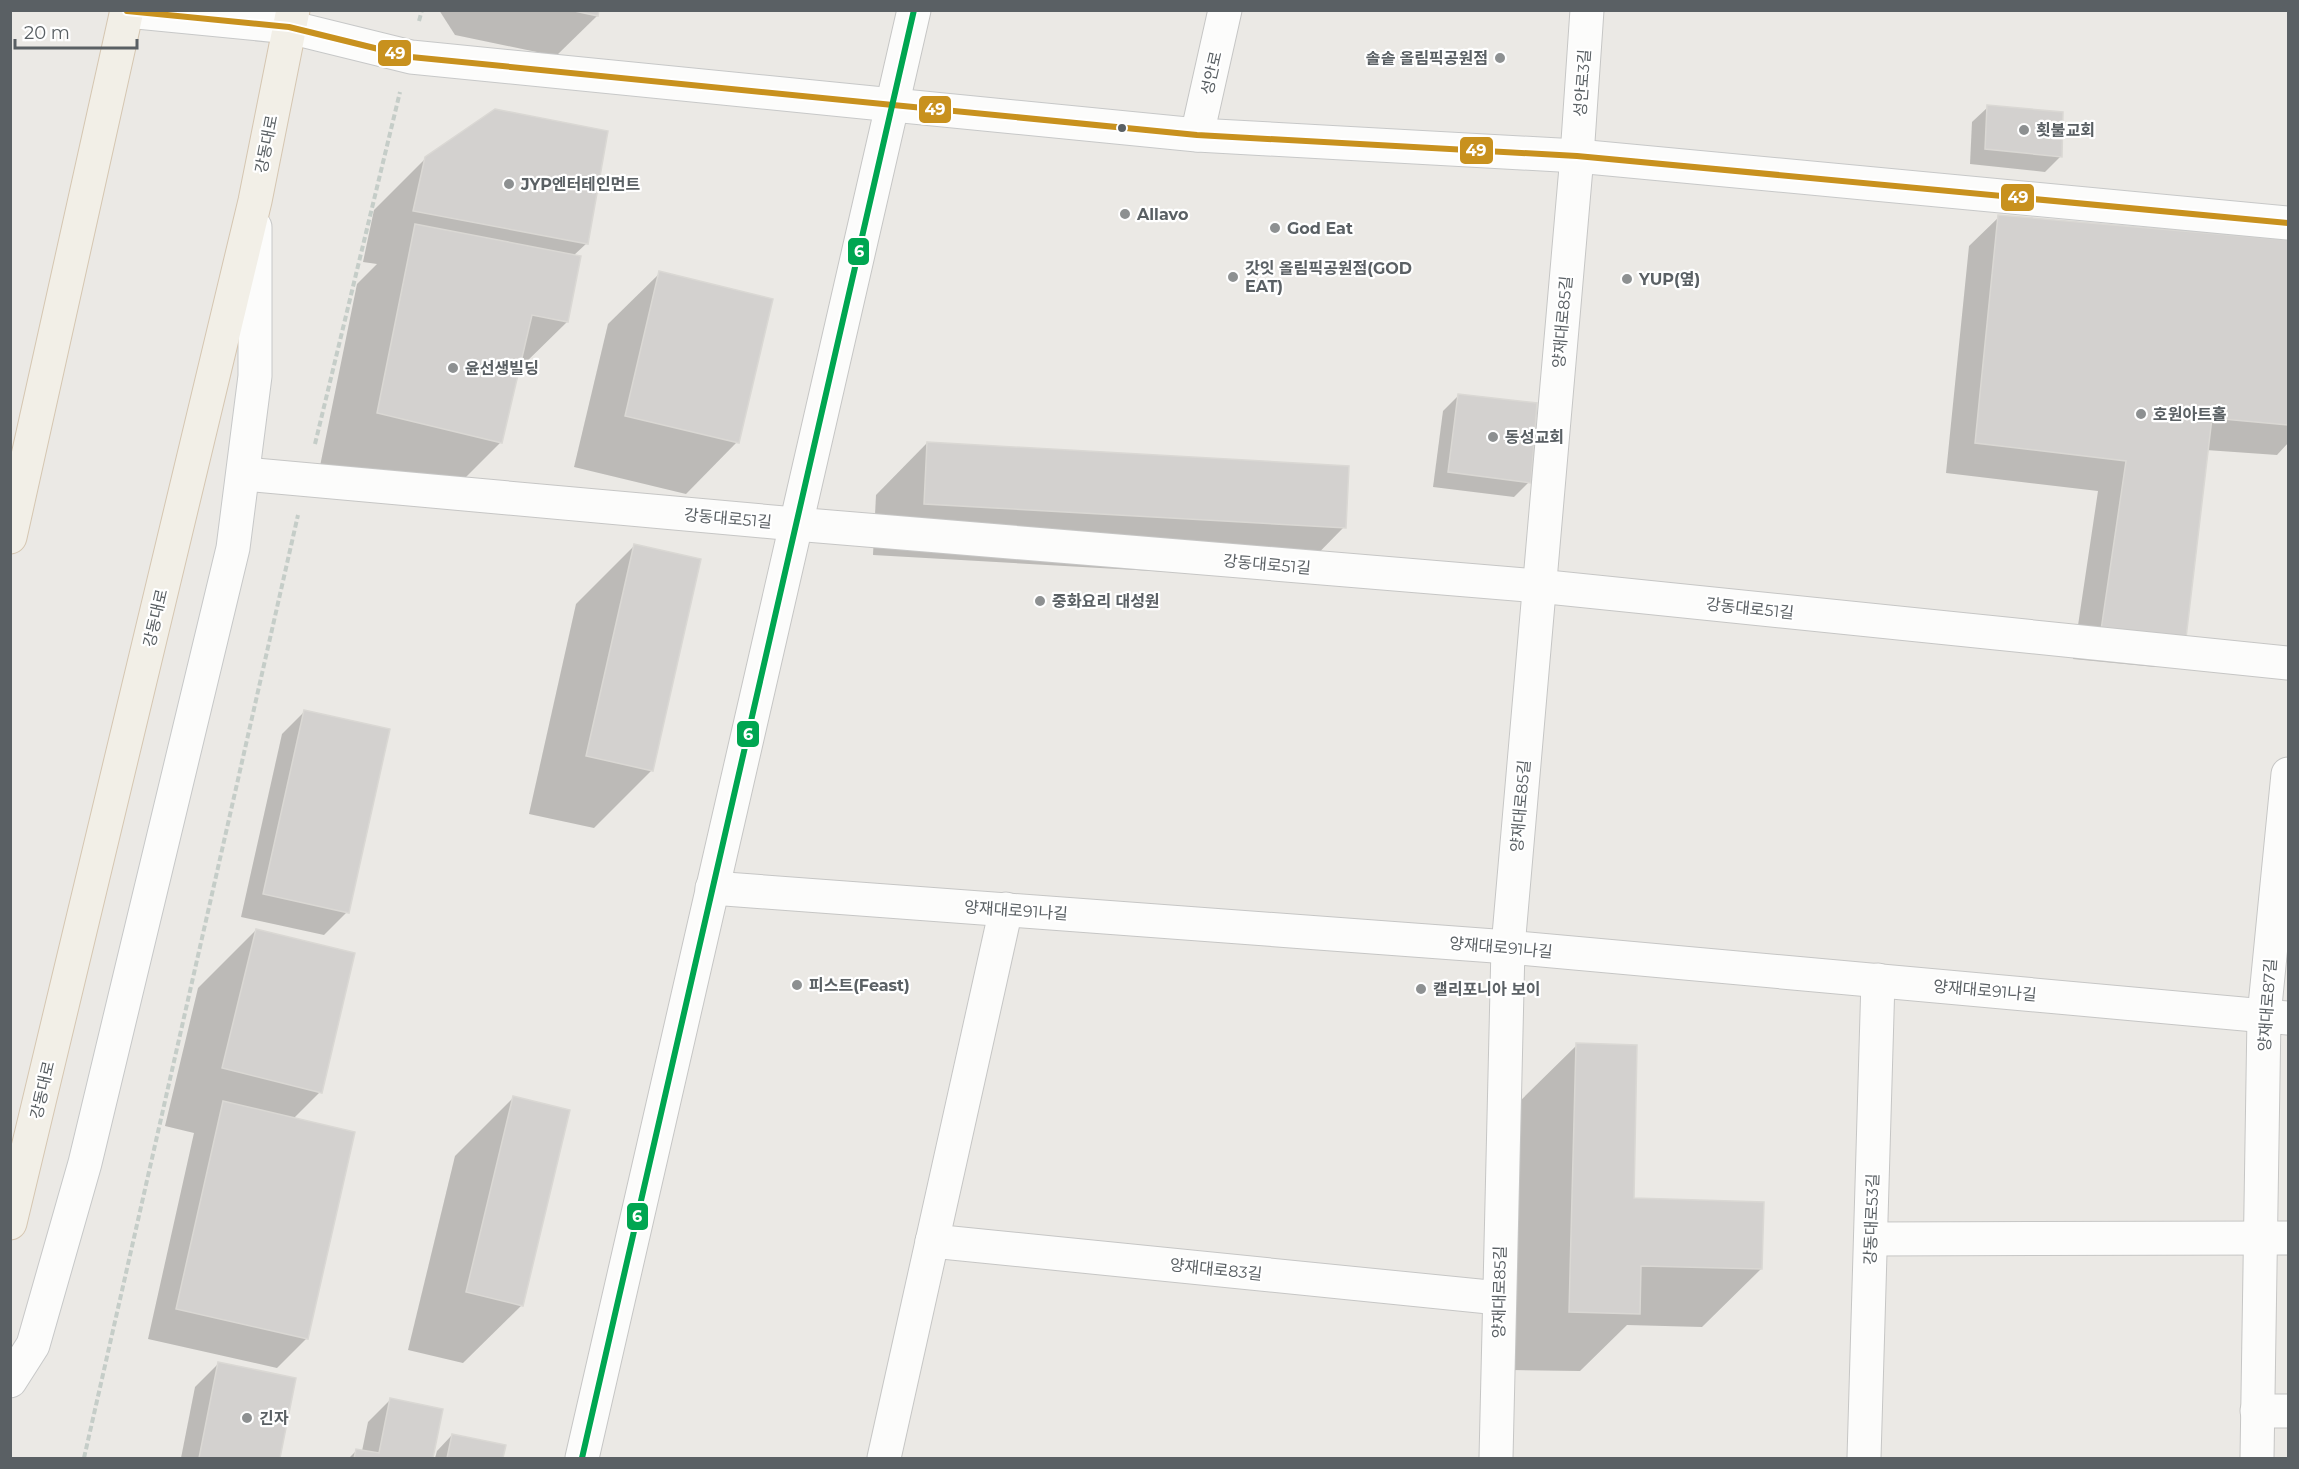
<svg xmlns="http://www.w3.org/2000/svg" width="2299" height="1469" font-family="Montserrat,'Noto Sans KR',sans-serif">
	<rect width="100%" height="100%" fill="#ebe9e5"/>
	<g fill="#0003">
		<polygon points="439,10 598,10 597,16 556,56 455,35"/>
		<polygon points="1988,107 2060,157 2045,172 1970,164 1972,122"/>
		<polygon points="426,158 587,243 573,256 567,322 517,371 501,442 443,500 319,471 357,284 377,264 363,262 374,210"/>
		<polygon points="1999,217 2288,242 2288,443 2277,455 2206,450 2185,637 2155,667 2073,659 2098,491 1946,473 1969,246"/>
		<polygon points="660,273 737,442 686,494 574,467 608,324"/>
		<polygon points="1458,396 1529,482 1514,497 1433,487 1443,411"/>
		<polygon points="927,443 1344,527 1293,579 873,555 876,495"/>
		<polygon points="634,546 652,770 594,828 529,814 576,604"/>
		<polygon points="305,711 347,912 324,935 241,917 282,734"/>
		<polygon points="256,930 320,1092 293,1119 307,1338 277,1368 148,1339 194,1133 165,1126 198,988"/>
		<polygon points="1577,1045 1632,1200 1761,1269 1702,1327 1627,1325 1580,1371 1512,1370 1518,1103"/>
		<polygon points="514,1097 522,1305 463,1363 408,1350 455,1156"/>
		<polygon points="218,1364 294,1379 279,1458 181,1458 195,1387"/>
		<polygon points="391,1399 441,1410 431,1458 349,1458 357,1450 362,1451 368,1422"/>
		<polygon points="452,1435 504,1446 502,1458 435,1458 437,1451"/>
	</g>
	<g fill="#d3d1cf" stroke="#dad8d4" stroke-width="1.5">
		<polygon points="570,10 599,10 598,16"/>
		<polygon points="1987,105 2063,112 2062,157 1985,149"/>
		<polygon points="495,109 608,131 588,244 413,211 425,157"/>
		<polygon points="1998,215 2288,240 2288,425 2212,418 2186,638 2101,630 2126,461 1975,443"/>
		<polygon points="415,224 581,256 568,322 532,315 502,443 377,413"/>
		<polygon points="659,271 773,299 739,443 625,416"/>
		<polygon points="1458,394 1537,403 1531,483 1448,472"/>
		<polygon points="927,442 1349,466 1346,528 924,504"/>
		<polygon points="634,544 701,559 653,771 586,756"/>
		<polygon points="304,710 390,729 349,913 263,894"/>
		<polygon points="256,929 355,953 322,1093 222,1068"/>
		<polygon points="1576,1043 1637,1045 1634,1198 1764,1202 1762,1269 1641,1266 1640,1314 1569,1312"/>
		<polygon points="513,1096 570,1110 523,1306 466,1292"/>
		<polygon points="223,1101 355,1132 308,1339 176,1309"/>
		<polygon points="218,1362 296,1378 280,1458 199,1458"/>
		<polygon points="390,1398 443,1409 433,1458 354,1458 356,1449 379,1453"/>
		<polygon points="452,1434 506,1445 503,1458 447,1458"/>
	</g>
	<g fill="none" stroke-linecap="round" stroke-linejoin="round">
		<defs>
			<g id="street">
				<polyline points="1197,135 1225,10"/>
				<polyline points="244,474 795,524 1538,586 2288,663"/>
				<polyline points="712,888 1508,947 2288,1018"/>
				<polyline points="1871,1239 2288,1238"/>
				<polyline points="932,1241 1499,1298"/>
				<polyline points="2257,1411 2288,1411"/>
				<polyline points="582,1458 914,10"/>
				<polyline points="884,1458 1006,909"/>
				<polyline points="1496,1458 1508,947 1577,156 1587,10"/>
				<polyline points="1864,1458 1878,980"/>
				<polyline points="2257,1458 2264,1016 2288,774"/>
			</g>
			<g id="secondary">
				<polyline points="127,11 289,27 411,57 893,105 1197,135 1577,156 2288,223"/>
				<polyline points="10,1381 33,1345 85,1163 233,548 255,376 255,227"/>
			</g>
			<g id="primary">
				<polyline points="10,537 127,10"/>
				<polyline points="10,1223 255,201 293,10"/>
			</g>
		</defs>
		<use href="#street" stroke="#c6c6c5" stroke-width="35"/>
		<use href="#secondary" stroke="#c7c8c8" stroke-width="35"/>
		<use href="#primary" stroke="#d5c6b1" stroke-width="35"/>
		<g stroke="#c5cdc8" stroke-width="4" stroke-dasharray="6 3" stroke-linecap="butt">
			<polyline points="419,21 422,10"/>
			<polyline points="315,444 400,92"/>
			<polyline points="84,1458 298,515"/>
		</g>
		<use href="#street" stroke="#fcfcfb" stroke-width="33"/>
		<use href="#secondary" stroke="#fcfcfb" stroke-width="33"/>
		<use href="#primary" stroke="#f2efe7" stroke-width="33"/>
		<defs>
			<polyline id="bus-1" points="127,11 289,27 411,57 893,105 1197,135 1577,156 2288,223"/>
			<polyline id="bus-2" points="582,1458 914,10"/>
		</defs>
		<use href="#bus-1" stroke="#fff" stroke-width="10"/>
		<use href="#bus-2" stroke="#fff" stroke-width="10"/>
		<use href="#bus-1" stroke="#c8911e" stroke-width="6"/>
		<use href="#bus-2" stroke="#00a651" stroke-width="6"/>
	</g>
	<g fill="#8d9091" stroke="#fff" stroke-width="2">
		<circle cx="1500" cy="58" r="6"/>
		<circle cx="2024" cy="130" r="6"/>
		<circle cx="509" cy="184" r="6"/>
		<circle cx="1125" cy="214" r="6"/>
		<circle cx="1275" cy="228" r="6"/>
		<circle cx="1233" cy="277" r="6"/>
		<circle cx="1627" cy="279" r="6"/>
		<circle cx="453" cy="368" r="6"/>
		<circle cx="2141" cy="414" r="6"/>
		<circle cx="1493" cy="437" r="6"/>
		<circle cx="1040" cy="601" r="6"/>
		<circle cx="797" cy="985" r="6"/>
		<circle cx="1421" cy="989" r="6"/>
		<circle cx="247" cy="1418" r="6"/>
	</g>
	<circle fill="#5a6064" stroke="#fff" stroke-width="2" cx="1122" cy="128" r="5"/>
	<g text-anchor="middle" stroke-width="4.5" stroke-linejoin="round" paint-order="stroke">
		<g font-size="16" font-weight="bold" fill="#5a6064" stroke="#fff" text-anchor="start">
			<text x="1488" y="64" text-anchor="end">솔솥 올림픽공원점</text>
			<text x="2036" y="136">횟불교회</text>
			<text x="521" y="190">JYP엔터테인먼트</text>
			<text x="1137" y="220">Allavo</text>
			<text x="1287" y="234">God Eat</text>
			<text x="1245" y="274">갓잇 올림픽공원점(GOD<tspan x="1245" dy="18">EAT)</tspan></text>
			<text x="1639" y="285">YUP(옆)</text>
			<text x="465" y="374">윤선생빌딩</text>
			<text x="2153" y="420">호원아트홀</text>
			<text x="1505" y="443">동성교회</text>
			<text x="1052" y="607">중화요리 대성원</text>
			<text x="809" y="991">피스트(Feast)</text>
			<text x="1433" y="995">캘리포니아 보이</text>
			<text x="259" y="1424">긴자</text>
		</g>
		<g font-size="16" fill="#5a6064" stroke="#fff">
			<text transform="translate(1211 73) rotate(-77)" y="6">성안로</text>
			<text transform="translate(1582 83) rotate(-86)" y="6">성안로3길</text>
			<text transform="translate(266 144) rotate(-79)" y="6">강동대로</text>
			<text transform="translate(1562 322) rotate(-85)" y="6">양재대로85길</text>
			<text transform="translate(728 518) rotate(5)" y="6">강동대로51길</text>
			<text transform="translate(1267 564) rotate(5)" y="6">강동대로51길</text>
			<text transform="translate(1750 608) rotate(6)" y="6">강동대로51길</text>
			<text transform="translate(155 618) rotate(-77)" y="6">강동대로</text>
			<text transform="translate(1520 806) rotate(-85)" y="6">양재대로85길</text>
			<text transform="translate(1016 910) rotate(4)" y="6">양재대로91나길</text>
			<text transform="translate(1501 947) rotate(5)" y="6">양재대로91나길</text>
			<text transform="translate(1985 990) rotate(5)" y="6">양재대로91나길</text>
			<text transform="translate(2267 1005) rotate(-86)" y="6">양재대로87길</text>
			<text transform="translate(42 1090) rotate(-77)" y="6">강동대로</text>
			<text transform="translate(1871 1219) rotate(-88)" y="6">강동대로53길</text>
			<text transform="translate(1216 1269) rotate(6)" y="6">양재대로83길</text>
			<text transform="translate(1499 1292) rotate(-89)" y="6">양재대로85길</text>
		</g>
	</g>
	<g stroke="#fff" stroke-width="2">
		<rect x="377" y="39" width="35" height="28" rx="6" fill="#c8911e"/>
		<rect x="918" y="95" width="34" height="29" rx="6" fill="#c8911e"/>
		<rect x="1459" y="136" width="35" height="29" rx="6" fill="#c8911e"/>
		<rect x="2000" y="183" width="35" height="29" rx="6" fill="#c8911e"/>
		<rect x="847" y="237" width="23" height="29" rx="6" fill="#00a651"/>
		<rect x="736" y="720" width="24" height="28" rx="6" fill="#00a651"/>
		<rect x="626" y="1202" width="23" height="29" rx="6" fill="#00a651"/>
	</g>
	<g font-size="16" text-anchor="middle" font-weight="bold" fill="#fff">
		<text x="395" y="59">49</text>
		<text x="935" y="115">49</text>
		<text x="1476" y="156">49</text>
		<text x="2018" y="203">49</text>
		<text x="859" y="257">6</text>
		<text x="748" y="740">6</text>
		<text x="637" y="1222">6</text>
	</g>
	<rect width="2299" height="1469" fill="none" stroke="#5a6064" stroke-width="24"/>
	<path d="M15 39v9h122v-9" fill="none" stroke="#5a6064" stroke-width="3"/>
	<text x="24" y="39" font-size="18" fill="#5a6064" stroke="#ffffff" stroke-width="4.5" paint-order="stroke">20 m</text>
</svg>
